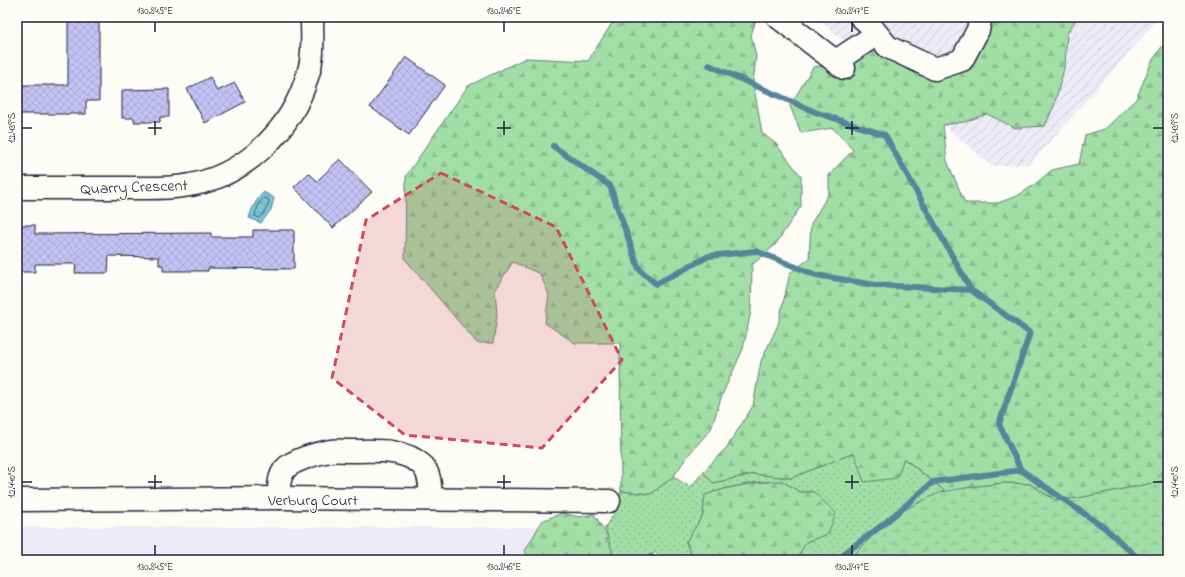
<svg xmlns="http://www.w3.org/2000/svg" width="1185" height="577" font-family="'Indie Flower',sans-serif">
	<defs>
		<pattern id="industrial-furrows" width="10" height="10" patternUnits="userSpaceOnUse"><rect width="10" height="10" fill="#ecebf6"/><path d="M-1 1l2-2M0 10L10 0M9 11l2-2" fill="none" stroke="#cac9d4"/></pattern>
		<pattern id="grass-dots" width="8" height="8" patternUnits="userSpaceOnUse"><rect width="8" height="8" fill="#a1dfa7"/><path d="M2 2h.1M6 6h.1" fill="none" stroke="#8abf91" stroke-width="1.8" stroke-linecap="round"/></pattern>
		<pattern id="forest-firs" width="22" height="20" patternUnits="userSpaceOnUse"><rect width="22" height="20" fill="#a1dfa7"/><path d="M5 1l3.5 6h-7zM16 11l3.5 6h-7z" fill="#8abf91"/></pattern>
		<pattern id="wetland-marsh" width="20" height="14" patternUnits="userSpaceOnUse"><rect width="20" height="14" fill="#a1dfa7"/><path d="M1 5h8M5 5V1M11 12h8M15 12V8" fill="none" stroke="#8abf91"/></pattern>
		<pattern id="water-waves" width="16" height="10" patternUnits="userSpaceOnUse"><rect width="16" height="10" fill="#79c6d7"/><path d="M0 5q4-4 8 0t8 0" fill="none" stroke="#68aab9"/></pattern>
		<pattern id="building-cross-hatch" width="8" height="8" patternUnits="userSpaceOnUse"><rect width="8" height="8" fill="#c4c2f4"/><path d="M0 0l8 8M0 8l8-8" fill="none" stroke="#a8a6d2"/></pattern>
	</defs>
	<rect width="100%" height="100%" fill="#fdfcf7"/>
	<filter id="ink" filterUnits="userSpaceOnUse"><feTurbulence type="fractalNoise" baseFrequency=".025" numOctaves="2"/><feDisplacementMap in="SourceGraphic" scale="8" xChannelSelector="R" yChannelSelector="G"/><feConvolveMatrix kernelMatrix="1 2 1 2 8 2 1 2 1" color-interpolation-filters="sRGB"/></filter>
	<g filter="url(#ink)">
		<polygon fill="#ecebf6" points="17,527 605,527 620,545 620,560 17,560"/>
		<polygon fill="url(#industrial-furrows)" points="816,17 1160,17 1030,164 992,166"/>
		<polygon fill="url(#grass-dots)" stroke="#628071" points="854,453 903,458 946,492 908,508 885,523 849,560 796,560 806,542 828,534 814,492 800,492 782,481 758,482 727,488 705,495 703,515 686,542 693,560 663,560 656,552 645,560 636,560 634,558 614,558 605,527 616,511 621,491 651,494 673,477 691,487 703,472 713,483 753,474 791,478"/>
		<g fill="url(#forest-firs)" stroke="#628071">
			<polygon points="616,17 757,17 751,35 756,57 753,82 762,133 776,144 801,176 801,206 775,245 752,265 751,311 743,349 722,395 711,429 689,454 673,477 651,494 621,491 620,343 575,343 545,323 549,295 540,274 513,262 495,289 497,315 493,343 477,343 405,259 406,176 468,86 526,58 588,61"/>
			<polygon points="983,17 1078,17 1067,33 1065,65 1054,106 1045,126 1015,128 987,114 964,122 943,125 947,161 965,203 998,203 1017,196 1034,185 1052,170 1079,164 1085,135 1105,129 1136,99 1152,61 1168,38 1168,480 1079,498 1055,500 1030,484 1004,483 978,486 946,492 904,458 897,478 864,482 854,453 791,478 753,474 713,483 703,472 727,447 753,406 761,361 778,325 790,273 809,259 811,224 829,193 829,175 853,150 833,128 801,133 790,106 813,67 855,62 863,57 873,44 935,69 962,60"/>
			<path d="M782,481L800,492H814L836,513L828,534L806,542L796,560H693L686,542L703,515L705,495C731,486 755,482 782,481Z"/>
			<polygon points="562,513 579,517 594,514 608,537 606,541 610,544 614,558 634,558 636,560 530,560 525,551 542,521"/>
		</g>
		<polygon fill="url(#wetland-marsh)" stroke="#628071" points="1168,480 1168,560 849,560 885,523 908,508 941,492 978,486 1004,483 1030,484 1055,500 1079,498"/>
		<path fill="url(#water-waves)" stroke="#568499" d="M264,192L274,198L271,210L261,223L249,218C252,207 256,200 264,192Z"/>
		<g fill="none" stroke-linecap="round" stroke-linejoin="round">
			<path stroke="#456479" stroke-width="1" d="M264,198L269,200C268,207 265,214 259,218L255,216V214L260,202Z"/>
			<g stroke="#568499" stroke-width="6">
				<polyline points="709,65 815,112 885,135 971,290 1030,333 999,424 1021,470"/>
				<polyline points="553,146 610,186 639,269 656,284 709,256 756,251 816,275 875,285 971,290"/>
				<polyline points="651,557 654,560"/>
				<polyline points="840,560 845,553 885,523 933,482 1021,470 1105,528 1140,560"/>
			</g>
		</g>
		<g fill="url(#building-cross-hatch)" stroke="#22223b">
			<polygon points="68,17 99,17 99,101 86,101 86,114 17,114 17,85 68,85"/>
			<polygon points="406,57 445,85 409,135 370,107"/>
			<polygon points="210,77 217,91 235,83 245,102 205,123 187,89"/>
			<polygon points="169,89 169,117 160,117 160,122 134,122 134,118 122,118 122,90"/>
			<polygon points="340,159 372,192 333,228 294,187 309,173 317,181"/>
			<polygon points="17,225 35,225 35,234 211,233 211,237 253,237 253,230 294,230 294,269 208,268 208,271 163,271 163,265 159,265 159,257 109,256 108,273 75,273 76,264 35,264 35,272 17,272"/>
		</g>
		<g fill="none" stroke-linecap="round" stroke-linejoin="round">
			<defs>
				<g id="minor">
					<polyline points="778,17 844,68"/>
					<polyline points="861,17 868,23 888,47 935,69 962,60 978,30 981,17"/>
					<polyline points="836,61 877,34"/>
					<path d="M17,188C53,188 90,188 126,188C145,188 165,189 184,186C243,178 292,131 308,74C314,56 312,36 312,17"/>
					<path d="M279,498C279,488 278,478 285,469C293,460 318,453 330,451C336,450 344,451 351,451C374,451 403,448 422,465C431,474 430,488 431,499"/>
					<polyline points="17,500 279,498 609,501"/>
				</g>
			</defs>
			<use href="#minor" stroke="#22223b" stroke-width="25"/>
			<use href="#minor" stroke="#fdfcf7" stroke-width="22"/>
		</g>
	</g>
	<path fill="#d1495b" fill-opacity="0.2" stroke="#d1495b" stroke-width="3" stroke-dasharray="8 5" stroke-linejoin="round" d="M441,173L556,227L622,360L542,448L405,435L332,378L366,220Z"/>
	<path fill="none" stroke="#22223b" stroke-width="1.5" d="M155,22V32M504,22V32M852,22V32M155,121V135M504,121V135M852,121V135M22,128H32M148,128H162M497,128H511M845,128H859M1153,128H1163M155,475V489M504,475V489M852,475V489M22,482H32M148,482H162M497,482H511M845,482H859M1153,482H1163M155,545V555M504,545V555M852,545V555"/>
	<g text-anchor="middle" stroke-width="3" stroke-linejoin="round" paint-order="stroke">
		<g font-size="16" fill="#22223b" stroke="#fdfcf7">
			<text transform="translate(134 186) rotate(-2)" y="6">Quarry Crescent</text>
			<text x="313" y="505">Verburg Court</text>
		</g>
	</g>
	<rect width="1185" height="577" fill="none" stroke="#fdfcf7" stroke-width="44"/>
	<rect x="22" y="22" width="1141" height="533" fill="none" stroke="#22223b" stroke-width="1.5"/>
	<g font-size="10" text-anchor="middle" fill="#22223b">
		<text x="155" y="14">130.845°E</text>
		<text x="504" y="14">130.846°E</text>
		<text x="852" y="14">130.847°E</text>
		<text transform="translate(11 128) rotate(-90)" y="4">12.439°S</text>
		<text transform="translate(1174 128) rotate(-90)" y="4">12.439°S</text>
		<text transform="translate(11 482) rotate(-90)" y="4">12.440°S</text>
		<text transform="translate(1174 482) rotate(-90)" y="4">12.440°S</text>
		<text x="155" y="570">130.845°E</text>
		<text x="504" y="570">130.846°E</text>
		<text x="852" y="570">130.847°E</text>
	</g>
</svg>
